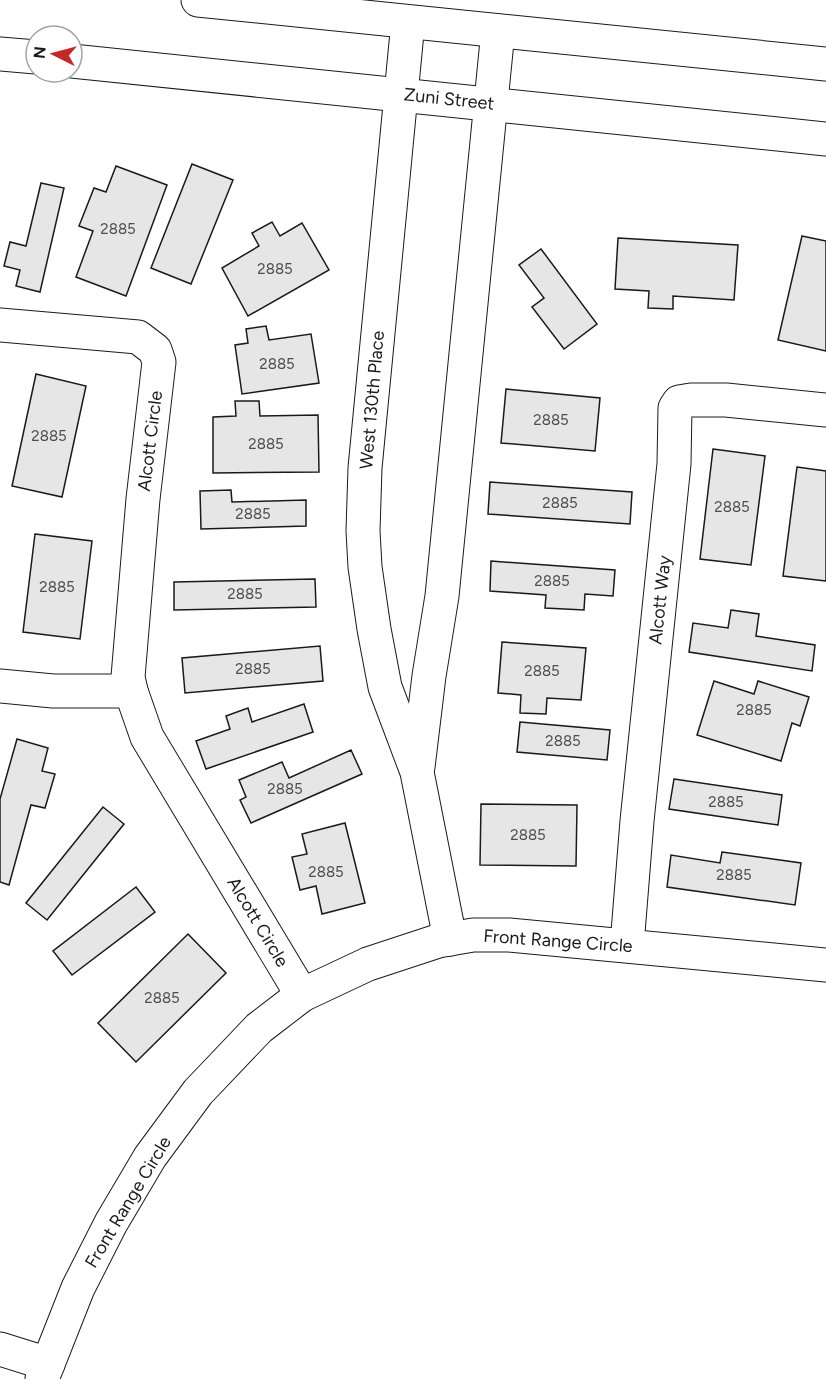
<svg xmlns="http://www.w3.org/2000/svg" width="826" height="1379" font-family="Figtree,sans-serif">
	<rect width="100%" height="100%" fill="#fff"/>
	<g fill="#e6e6e6" stroke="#1a1a1a" stroke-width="1.5">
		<polygon points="192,164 233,180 191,284 151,268"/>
		<polygon points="116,166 167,185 126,296 76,277 93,231 79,226 94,188 106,192"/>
		<polygon points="41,183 64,188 40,292 16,286 20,270 4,266 10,242 26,246"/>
		<polygon points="272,222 280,236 302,223 329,270 248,316 222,268 259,246 252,233"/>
		<polygon points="802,236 826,241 826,351 778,340"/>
		<polygon points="618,238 738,245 734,300 673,296 673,309 648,308 649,291 615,289"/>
		<polygon points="541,249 597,324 564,349 532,307 544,298 519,265"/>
		<polygon points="266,326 269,340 311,334 319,383 242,394 235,345 248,343 246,329"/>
		<polygon points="36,374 86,386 62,497 12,486"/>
		<polygon points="506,389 600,398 595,451 501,443"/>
		<polygon points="235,401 259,401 260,416 318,415 319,472 213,473 213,417 236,416"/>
		<polygon points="713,449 765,456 751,565 700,559"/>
		<polygon points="797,467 826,471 826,581 783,576"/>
		<polygon points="490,482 632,492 630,524 488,514"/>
		<polygon points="231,490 232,502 306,500 306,526 201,529 200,491"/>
		<polygon points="35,534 92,541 80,639 23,632"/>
		<polygon points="491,561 615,570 613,596 585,594 584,610 545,608 546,595 490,591"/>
		<polygon points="315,579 316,607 174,610 174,582"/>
		<polygon points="731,610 759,614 756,636 815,645 812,671 689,652 693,623 728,628"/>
		<polygon points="502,642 586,648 581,700 547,698 546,714 520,713 521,695 498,693"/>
		<polygon points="320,646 323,681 185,693 182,658"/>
		<polygon points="714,681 754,694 758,681 809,697 800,726 792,723 781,761 697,735"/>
		<polygon points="304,704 313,732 206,769 196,741 230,729 226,716 248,708 252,722"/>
		<polygon points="520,722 610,730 607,760 517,752"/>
		<polygon points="17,739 48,748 42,771 55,774 45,808 31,805 9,885 0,882 0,799"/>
		<polygon points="351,750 362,774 251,823 240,800 246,797 239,780 282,762 289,778"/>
		<polygon points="674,779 782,795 778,825 669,809"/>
		<polygon points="481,804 577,805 576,866 480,865"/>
		<polygon points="103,807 124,824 47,920 26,903"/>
		<polygon points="345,823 365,903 322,914 316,886 300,890 292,857 307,854 302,834"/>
		<polygon points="722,852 801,863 795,905 667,887 671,855 720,863"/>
		<polygon points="136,887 155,912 72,975 53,951"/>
		<polygon points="188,934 226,973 136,1062 98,1023"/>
	</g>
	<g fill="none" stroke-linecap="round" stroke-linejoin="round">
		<defs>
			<g id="minor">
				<polyline points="408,22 365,468 363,531 365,567 374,629 385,687 417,772 450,939"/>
				<polyline points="0,325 138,337 155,350 159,362 143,499 128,677 131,691 147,737 302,995"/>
				<polyline points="0,686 53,691 131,691"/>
				<polyline points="418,767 429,676 442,596 498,31"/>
				<polyline points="627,945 637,821 674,464 675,408 679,402 691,400 726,400 826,410"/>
				<polyline points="0,1349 48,1364"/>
				<polyline points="42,1379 78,1288 111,1223 150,1157 198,1092 259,1028 302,995 368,964 438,941 473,935 509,935 826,965"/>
			</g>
			<g id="major">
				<polyline points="198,0 826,64"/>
				<polyline points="0,54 36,57"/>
				<polyline points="72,61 826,139"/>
			</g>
		</defs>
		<use href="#minor" stroke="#1a1a1a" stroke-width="35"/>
		<use href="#major" stroke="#1a1a1a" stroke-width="35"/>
		<use href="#minor" stroke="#fff" stroke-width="33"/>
		<use href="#major" stroke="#fff" stroke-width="33"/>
	</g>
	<g text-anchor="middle" stroke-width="4.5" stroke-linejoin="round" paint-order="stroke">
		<g font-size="15" fill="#4d4d4d">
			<text x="118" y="234">2885</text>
			<text x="275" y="274">2885</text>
			<text x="277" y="369">2885</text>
			<text x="551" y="425">2885</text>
			<text x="49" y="441">2885</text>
			<text x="266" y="449">2885</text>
			<text x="560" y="508">2885</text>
			<text x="732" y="512">2885</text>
			<text x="253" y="519">2885</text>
			<text x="552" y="586">2885</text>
			<text x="57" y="592">2885</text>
			<text x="245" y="599">2885</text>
			<text x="253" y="674">2885</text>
			<text x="542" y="676">2885</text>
			<text x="754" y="715">2885</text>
			<text x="563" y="746">2885</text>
			<text x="285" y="794">2885</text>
			<text x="726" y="807">2885</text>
			<text x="528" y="840">2885</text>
			<text x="326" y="877">2885</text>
			<text x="734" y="880">2885</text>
			<text x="162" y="1003">2885</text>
		</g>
		<g font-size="18" fill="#1a1a1a" stroke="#fff">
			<text transform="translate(449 99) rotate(6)" y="6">Zuni Street</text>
			<text transform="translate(372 400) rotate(-85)" y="6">West 130th Place</text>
			<text transform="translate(150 441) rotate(-83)" y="6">Alcott Circle</text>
			<text transform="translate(660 600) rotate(-84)" y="6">Alcott Way</text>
			<text transform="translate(258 922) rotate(59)" y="6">Alcott Circle</text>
			<text transform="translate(558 941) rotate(4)" y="6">Front Range Circle</text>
			<text transform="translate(128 1202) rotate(-59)" y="6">Front Range Circle</text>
		</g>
	</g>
	<g transform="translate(54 54) rotate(276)"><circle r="28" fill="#ffffff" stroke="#a3a3a3" stroke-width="1.5"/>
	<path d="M0-4.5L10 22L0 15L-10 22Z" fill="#c62828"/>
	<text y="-9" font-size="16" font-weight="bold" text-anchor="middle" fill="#1a1a1a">N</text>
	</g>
</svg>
